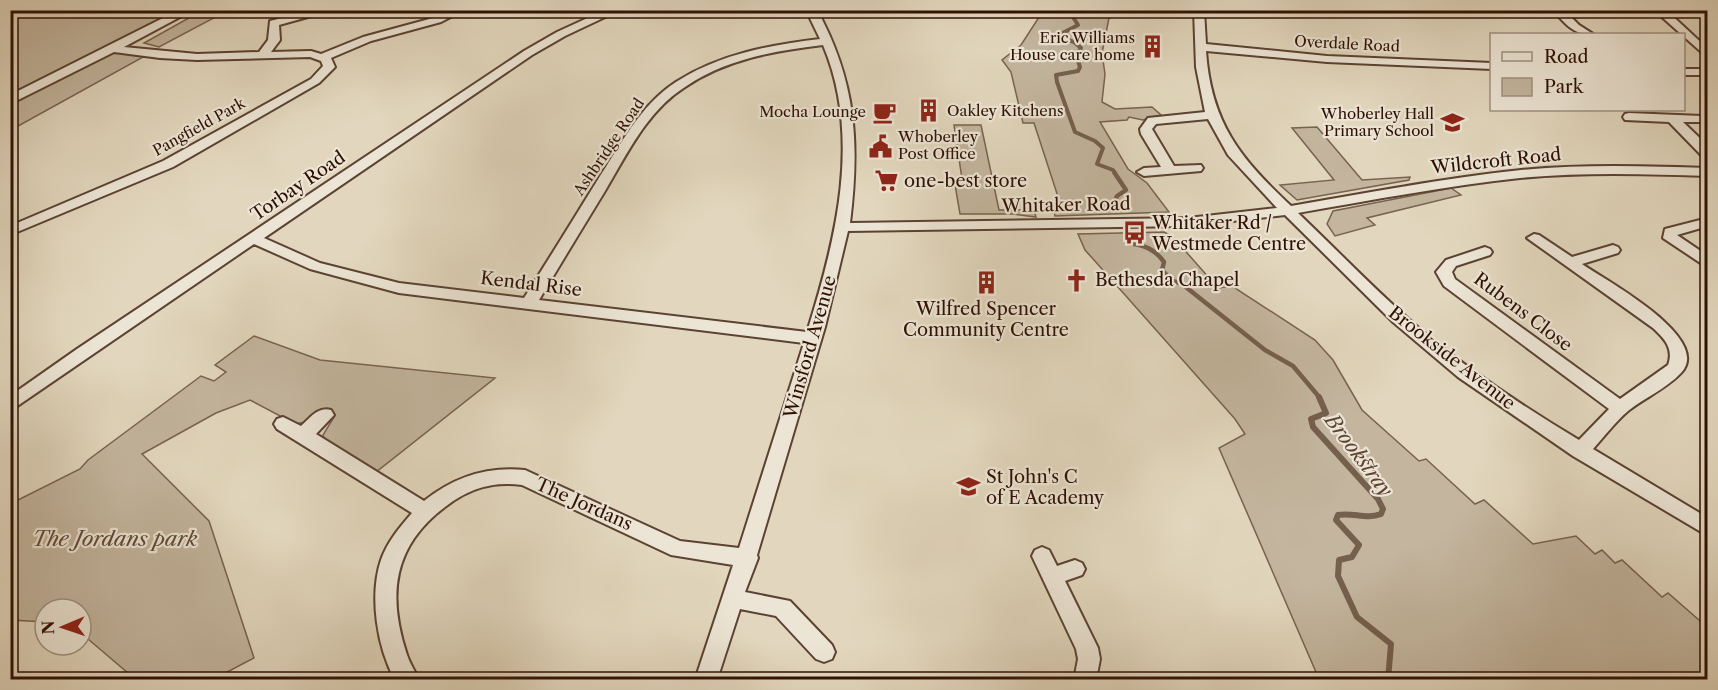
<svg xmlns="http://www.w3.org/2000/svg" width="1718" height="690" font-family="'Libre Caslon Text',serif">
	<rect width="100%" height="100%" fill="#e2d7be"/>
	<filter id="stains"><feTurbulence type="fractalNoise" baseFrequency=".00333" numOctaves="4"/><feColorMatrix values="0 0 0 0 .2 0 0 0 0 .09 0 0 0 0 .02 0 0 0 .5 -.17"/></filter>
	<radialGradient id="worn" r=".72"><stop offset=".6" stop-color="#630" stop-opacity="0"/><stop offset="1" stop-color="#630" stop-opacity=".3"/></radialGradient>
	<g fill="#c3b59e" stroke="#786250" stroke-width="1.5">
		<polygon points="40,10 177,11 11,96 11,18"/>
		<polygon points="203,10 227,11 159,47 144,43"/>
		<polygon points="1043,11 1122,11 1124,15 1109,18 1102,53 1105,74 1102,102 1115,109 1152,107 1161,115 1143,120 1129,117 1127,120 1100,122 1128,169 1147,183 1169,212 1055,216 1054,211 1062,209 1034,123 1023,123 1011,72 1002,60 1021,45"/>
		<polygon points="113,51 145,56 11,130 11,104"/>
		<polygon points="954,125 981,125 999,210 1034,210 1036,217 1013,214 960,214 954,179 962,179"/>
		<polygon points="1317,127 1362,180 1410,177 1409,180 1297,200 1280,185 1334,180 1292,128"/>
		<polygon points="1451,188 1461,195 1367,218 1375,225 1335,236 1327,224 1333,211"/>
		<polygon points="1164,232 1173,237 1218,288 1232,286 1315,340 1333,360 1362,410 1419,461 1426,459 1475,504 1484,500 1533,544 1576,536 1595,554 1602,550 1615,563 1622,560 1662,597 1668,593 1707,627 1707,679 1319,679 1219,448 1245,434 1235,419 1094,260 1085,250 1078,234"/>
		<polygon points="254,336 320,360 495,378 376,472 326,444 323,435 334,417 322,412 306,422 295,424 250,400 216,413 142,454 209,521 254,658 214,679 135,679 81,633 81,609 45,609 45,622 11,620 10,504 80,469 88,460 201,376 214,381 226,372 215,365"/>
	</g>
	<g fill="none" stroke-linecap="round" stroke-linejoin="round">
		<polyline stroke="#755f4d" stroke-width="4" points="1085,10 1073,17 1078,25 1057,36 1074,42 1081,48 1076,55 1080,67 1078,71 1056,75 1057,82 1075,132 1095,141 1103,148 1097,164 1113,170 1115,173"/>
		<g stroke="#755f4d" stroke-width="4.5">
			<polyline points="1112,210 1117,196 1126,190 1114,172"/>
			<path d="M1128,243C1144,245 1155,249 1164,262L1162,270L1171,280L1182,284L1265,350L1293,366L1320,398"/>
		</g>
		<path stroke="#755f4d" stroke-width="6" d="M1319,397L1326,413L1311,419L1313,427L1378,499L1383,509L1381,514C1366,520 1353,512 1338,515L1336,520L1359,545L1352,557L1339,560L1338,576L1357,617L1391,644L1388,680"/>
		<defs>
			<g id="street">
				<polygon points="179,10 193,10 124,47 197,54 259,52 268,40 270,21 314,10 316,13 315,15 279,25 280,40 271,52 311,51 321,54 363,37 433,18 449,10 464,10 441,22 371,41 331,58 335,67 319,83 173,167 10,235 10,226 163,161 311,79 323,66 321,61 310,57 197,60 160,58 114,52 10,104 10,95"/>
				<path d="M605,10H620L565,36L532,55L264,238L320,263L399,283L524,298C549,259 573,220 597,181C620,146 640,105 676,82C720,54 770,45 820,39L806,10H817C856,81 860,143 850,223L1188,218L1277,208L1228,155L1208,119L1156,124L1152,129L1174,166L1201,165L1203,168L1201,171L1144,176L1137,172L1144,168L1161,167L1141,134L1140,129L1148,118L1205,112L1196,67L1194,10H1204L1206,44L1327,56L1492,63V69L1327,62L1206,51C1211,123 1240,158 1291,206C1367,193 1444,178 1521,170C1583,164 1645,166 1708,168V176C1645,174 1582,172 1520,178C1446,186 1372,200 1298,213C1339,252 1378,293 1421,330C1470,371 1524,407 1579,440L1609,409L1444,286L1436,272L1446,260L1485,247L1490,249L1492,252L1490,255L1456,266L1452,272L1455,279L1620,399L1668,365C1674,349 1665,339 1653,328L1527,238L1534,234L1539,235L1572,257L1613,245L1618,247L1620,250L1618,253L1582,264C1605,280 1714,338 1681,373C1666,389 1644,398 1628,411C1615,422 1604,437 1593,449L1708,518V536L1573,456L1458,377L1393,322L1285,215L1188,226L848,231L825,327L757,555L758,558L745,592L790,601L832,645L835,652L832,659L824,662L816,659L776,616L740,609L717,680H695L733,565L671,555L522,485C493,481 469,488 445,507C393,546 387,595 407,655C410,664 415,671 419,680H395C377,647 369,596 381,560C387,542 400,527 412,513L277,429L274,424L277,419L283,417L301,426C310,418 318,406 331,410L334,415L316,434L424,501C454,477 487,466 525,470L680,541L739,548L804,343L399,293L310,269L254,244L10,411V396L77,349L524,51L557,32ZM823,45C862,137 836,240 807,332L539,300C561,263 583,227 605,191C627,154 647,111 685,87C726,59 774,51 823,45Z"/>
				<path d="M1553,10H1564L1579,25L1593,34C1575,36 1565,24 1553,10Z"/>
				<polygon points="1654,10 1666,10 1708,49 1708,58"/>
				<rect x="1684" y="69" width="24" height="6"/>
				<polygon points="1629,113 1702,116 1704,119 1702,122 1683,122 1708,146 1708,158 1703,157 1669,122 1625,120 1623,117 1625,114"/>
				<polygon points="1708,218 1708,226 1677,235 1708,256 1708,268 1663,238 1665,229"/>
				<polygon points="1042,547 1049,550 1057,566 1075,560 1082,563 1085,569 1082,575 1065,581 1098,648 1100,659 1096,680 1074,680 1078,659 1076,649 1032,556 1035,550"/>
			</g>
			<polygon id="secondary" points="10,10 23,10 10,16"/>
		</defs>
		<use href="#street" stroke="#5b4232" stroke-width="4"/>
		<use href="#secondary" stroke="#2e1003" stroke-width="4"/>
		<use href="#street" fill="#ece5d5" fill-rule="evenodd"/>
		<use href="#secondary" fill="#ece5d5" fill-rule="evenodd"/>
	</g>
	<defs>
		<symbol id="building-bare" viewBox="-9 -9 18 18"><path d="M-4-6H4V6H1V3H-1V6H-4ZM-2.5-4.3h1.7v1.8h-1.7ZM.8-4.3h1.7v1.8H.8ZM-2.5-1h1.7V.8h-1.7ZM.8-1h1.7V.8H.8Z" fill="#8f2418" stroke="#ece5d5" stroke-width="2.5" paint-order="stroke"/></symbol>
		<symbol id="cafe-bare" viewBox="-9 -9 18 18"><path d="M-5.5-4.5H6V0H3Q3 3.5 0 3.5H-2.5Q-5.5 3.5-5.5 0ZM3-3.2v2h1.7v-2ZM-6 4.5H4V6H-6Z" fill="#8f2418" stroke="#ece5d5" stroke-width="2.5" paint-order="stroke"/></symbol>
		<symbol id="school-bare" viewBox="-9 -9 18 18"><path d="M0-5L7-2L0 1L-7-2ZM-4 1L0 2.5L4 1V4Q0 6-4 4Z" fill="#8f2418" stroke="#ece5d5" stroke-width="2.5" paint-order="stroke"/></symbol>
		<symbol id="civic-bare" viewBox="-9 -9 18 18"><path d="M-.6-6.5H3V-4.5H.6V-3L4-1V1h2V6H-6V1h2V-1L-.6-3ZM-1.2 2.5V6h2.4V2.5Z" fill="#8f2418" stroke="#ece5d5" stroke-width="2.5" paint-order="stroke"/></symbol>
		<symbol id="supermarket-bare" viewBox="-9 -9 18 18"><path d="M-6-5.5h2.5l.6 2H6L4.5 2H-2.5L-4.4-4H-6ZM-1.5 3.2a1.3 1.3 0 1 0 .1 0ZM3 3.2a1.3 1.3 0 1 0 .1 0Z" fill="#8f2418" stroke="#ece5d5" stroke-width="2.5" paint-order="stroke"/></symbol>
		<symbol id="bus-bare" viewBox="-9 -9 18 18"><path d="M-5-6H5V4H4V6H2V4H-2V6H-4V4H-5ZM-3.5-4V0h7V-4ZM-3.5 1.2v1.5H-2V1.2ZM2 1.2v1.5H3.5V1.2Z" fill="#8f2418" stroke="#ece5d5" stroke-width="2.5" paint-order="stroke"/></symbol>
		<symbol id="church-bare" viewBox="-9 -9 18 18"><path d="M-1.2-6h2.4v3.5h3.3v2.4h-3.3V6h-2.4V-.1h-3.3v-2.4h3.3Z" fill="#8f2418" stroke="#ece5d5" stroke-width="2.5" paint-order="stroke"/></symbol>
	</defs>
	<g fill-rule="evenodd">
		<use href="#building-bare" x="1136" y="30" width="33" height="33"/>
		<use href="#building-bare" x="912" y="94" width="33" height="33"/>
		<use href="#cafe-bare" x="868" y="96" width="33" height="33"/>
		<use href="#school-bare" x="1436" y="106" width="33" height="33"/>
		<use href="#civic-bare" x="864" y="130" width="33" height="33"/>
		<use href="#supermarket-bare" x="870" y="164" width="33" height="33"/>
		<use href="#bus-bare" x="1118" y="216" width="33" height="33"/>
		<use href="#church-bare" x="1060" y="264" width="33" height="33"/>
		<use href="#building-bare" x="970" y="266" width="33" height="33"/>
		<use href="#school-bare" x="952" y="470" width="33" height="33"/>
	</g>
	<g text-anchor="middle" stroke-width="4.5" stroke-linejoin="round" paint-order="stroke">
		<g font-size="15" fill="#2e1003" stroke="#ece5d5" text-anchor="end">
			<text x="1135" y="43">Eric Williams<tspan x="1135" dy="17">House care home</tspan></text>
			<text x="947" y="116" text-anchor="start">Oakley Kitchens</text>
			<text x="866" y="117">Mocha Lounge</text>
			<text x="1434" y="119">Whoberley Hall<tspan x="1434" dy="17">Primary School</tspan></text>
			<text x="898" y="142" text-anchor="start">Whoberley<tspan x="898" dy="17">Post Office</tspan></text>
		</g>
		<g font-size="15" fill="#2e1003" stroke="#ece5d5">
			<text transform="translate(1347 44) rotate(3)" y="5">Overdale Road</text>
			<text transform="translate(199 127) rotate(-29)" y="5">Pangfield Park</text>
			<text transform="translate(609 147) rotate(-56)" y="5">Ashbridge Road</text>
		</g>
		<g font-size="18" fill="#2e1003" stroke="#ece5d5">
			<text transform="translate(1496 161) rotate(-6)" y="6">Wildcroft Road</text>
			<text transform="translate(298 186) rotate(-34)" y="6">Torbay Road</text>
			<text transform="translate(1066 205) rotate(-1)" y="6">Whitaker Road</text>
			<text transform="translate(531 284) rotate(7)" y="6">Kendal Rise</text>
			<text transform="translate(1523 312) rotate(37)" y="6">Rubens Close</text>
			<text transform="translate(810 347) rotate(-74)" y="6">Winsford Avenue</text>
			<text transform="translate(1452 358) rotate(38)" y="6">Brookside Avenue</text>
			<text transform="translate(584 504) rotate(24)" y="6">The Jordans</text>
		</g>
		<g font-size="18" fill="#2e1003" stroke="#ece5d5" text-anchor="start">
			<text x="904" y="187">one-best store</text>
			<text x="1152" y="229">Whitaker Rd /<tspan x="1152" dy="21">Westmede Centre</tspan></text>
			<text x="1095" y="286">Bethesda Chapel</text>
			<text x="986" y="315" text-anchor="middle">Wilfred Spencer<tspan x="986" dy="21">Community Centre</tspan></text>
			<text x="986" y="483">St John's C<tspan x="986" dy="21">of E Academy</tspan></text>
		</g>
		<g font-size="20" font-style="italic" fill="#5e4434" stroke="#ece5d5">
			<text transform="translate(1359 455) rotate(53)" y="7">Brookstray</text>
		</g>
		<g font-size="21" font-style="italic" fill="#624a39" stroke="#ece5d5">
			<text x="115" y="546">The Jordans park</text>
		</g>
	</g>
	<rect width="1718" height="690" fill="none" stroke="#e2d7be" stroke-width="36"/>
	<rect x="12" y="12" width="1694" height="666" fill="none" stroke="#2e1003" stroke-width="3"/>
	<rect x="18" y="18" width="1682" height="654" fill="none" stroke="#2e1003" stroke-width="1.5"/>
	<rect x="1490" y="33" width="195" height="78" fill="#ece5d5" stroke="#a09081" stroke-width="1.5"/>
	<rect x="1502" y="52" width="30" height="9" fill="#ece5d5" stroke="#a09081" stroke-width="1.5"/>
	<text x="1544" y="63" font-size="18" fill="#2e1003">Road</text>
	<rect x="1502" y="78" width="30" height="18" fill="#c3b59e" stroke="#a09081" stroke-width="1.5"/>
	<text x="1544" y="93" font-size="18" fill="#2e1003">Park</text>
	<g transform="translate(63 627) rotate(268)"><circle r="28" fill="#ece5d5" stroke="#a09081" stroke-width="1.5"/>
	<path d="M0-4.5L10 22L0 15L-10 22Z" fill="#8f2418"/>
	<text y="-9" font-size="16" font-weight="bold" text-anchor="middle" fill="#2e1003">N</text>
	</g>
	<rect width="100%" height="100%" filter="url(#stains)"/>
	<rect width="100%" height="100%" fill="url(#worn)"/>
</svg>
